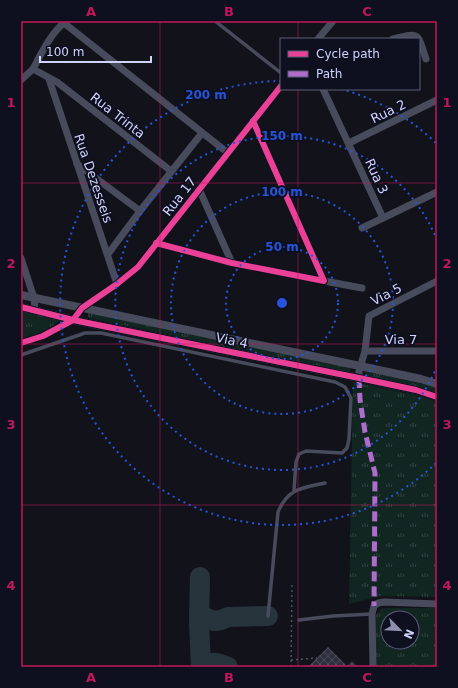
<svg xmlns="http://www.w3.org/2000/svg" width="458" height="688" font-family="'DejaVu Sans',sans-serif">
	<defs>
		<pattern id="grass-tufts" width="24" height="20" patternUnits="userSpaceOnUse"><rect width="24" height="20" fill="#112521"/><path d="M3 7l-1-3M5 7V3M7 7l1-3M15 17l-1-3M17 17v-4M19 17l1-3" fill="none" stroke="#334442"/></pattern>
		<pattern id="building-cross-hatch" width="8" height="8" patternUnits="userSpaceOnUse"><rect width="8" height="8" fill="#2f303d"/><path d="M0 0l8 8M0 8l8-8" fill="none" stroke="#4c4d5a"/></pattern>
	</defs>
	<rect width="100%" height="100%" fill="#12121b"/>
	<g fill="url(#grass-tufts)" fill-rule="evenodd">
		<path d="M21,311L60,319C50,331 35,335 21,340Z"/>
		<polygon points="88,313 349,367 351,370 348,372 89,318 88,317"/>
		<polygon points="367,371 429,385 437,388 437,393 420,387 367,376 365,372"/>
		<polygon points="353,382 416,395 437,402 437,597 380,596 349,604"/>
		<path d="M385,608H437V665L387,666V667H376V615L381,609ZM388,618H412V642H388Z"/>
	</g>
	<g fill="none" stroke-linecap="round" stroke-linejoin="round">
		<g stroke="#28343c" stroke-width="20">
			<polyline points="200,577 199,622 201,667"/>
			<polyline points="199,612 204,617 214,621 221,620 228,617 268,616"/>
			<path d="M204,667C212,660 219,663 228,667"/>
		</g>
	</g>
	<polygon fill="url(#building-cross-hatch)" points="328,647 347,666 352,661 358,667 308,667"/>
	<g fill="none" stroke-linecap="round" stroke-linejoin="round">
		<g stroke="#47575d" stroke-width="1.5" stroke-dasharray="2 3" stroke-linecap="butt">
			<polyline points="291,660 317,658"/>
			<polyline points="291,667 292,584"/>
		</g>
		<g stroke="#474b5c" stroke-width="3.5">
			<polyline points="215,21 281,73"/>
			<polyline points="21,355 85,333 101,333 335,382 345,387 351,398 349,439 347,448 342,453 306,451 299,454 296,462 294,490"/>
			<path d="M268,616L278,512C288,488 302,488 325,483"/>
			<polyline points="299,620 333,616 372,614"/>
		</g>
		<g stroke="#474b5c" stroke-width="7">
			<polyline points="318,39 333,21"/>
			<path d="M393,39C421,32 417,33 426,59"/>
			<path d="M33,69C41,54 51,33 64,23L228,153"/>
			<polyline points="49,79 117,284"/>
			<polyline points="21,80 33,69 57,82 171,171"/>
			<polyline points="323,89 383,218 437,192"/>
			<polyline points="349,143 437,100"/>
			<polyline points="77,164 140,211"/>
			<polyline points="199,189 232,263"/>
			<polyline points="362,228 383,218"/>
			<polyline points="156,243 232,263 324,281 253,121"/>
			<polyline points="108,254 140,211 202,133"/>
			<polyline points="21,258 34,298 35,310"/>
			<polyline points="324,281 362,288"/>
			<polyline points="21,343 43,336 73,320 82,308 117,284 138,267 281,86"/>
			<polyline points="365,351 437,351"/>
			<polyline points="359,378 359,371 365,351 369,316 437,281"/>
			<polyline points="373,667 372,614 374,606 378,603 384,602 437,604"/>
		</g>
		<g stroke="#474b5c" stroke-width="8">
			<polyline points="21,295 360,366 421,379 437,384"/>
			<polyline points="21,307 73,320 364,379 416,390 437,397"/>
		</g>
		<polyline stroke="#b06ccc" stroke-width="5" stroke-dasharray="10 5" stroke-linecap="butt" points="359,378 360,400 365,432 375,473 374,606"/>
		<defs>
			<g id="cycleway">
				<polyline points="156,243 232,263 324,281 253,121"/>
				<polyline points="21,307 73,320 364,379 416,390 437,397"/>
				<polyline points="21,343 43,336 73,320 82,308 117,284 138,267 281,86"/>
			</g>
		</defs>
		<use href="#cycleway" stroke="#0e0f1f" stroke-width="8"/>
		<use href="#cycleway" stroke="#ea4096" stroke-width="6"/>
	</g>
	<path fill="none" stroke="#c2185b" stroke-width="1" stroke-opacity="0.55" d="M160,21V667M298,21V39M298,89V667M21,183H437M21,344H437M21,505H437"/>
	<g fill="none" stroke="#2655da" stroke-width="2" stroke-dasharray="2 4">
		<circle cx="282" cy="303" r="56"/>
		<circle cx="282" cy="303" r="111"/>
		<path d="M437 366A167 167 0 1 1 437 240"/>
		<path d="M436 463A222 222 0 1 1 280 81M341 89A222 222 0 0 1 436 143"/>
	</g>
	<g text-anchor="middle" stroke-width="4" stroke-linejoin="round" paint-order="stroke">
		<g font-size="13" fill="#cfd4fc" stroke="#0e0f1f">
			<text transform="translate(388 111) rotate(-26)" y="5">Rua 2</text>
			<text transform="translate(118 115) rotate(38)" y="5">Rua Trinta</text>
			<text transform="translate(377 176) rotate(65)" y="5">Rua 3</text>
			<text transform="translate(94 178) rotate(71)" y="5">Rua Dezesseis</text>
			<text transform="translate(179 196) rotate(-52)" y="5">Rua 17</text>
			<text transform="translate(386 294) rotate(-27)" y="5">Via 5</text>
			<text x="401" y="344">Via 7</text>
			<text transform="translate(232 340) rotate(12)" y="5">Via 4</text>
		</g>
	</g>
	<circle cx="282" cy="303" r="6" fill="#2655da" stroke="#0e0f1f" stroke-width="2"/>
	<g font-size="12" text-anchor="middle" font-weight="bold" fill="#2655da" stroke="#0e0f1f" stroke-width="4" stroke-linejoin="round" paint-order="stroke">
		<text x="206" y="99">200 m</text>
		<text x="282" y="140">150 m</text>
		<text x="282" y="196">100 m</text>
		<text x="282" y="251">50 m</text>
	</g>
	<rect width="458" height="688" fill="none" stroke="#0e0f1f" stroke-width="44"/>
	<rect x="280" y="38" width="140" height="52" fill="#0e0f1f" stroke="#5b5e77"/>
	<rect x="288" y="51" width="20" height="6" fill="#ea4096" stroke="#5b5e77"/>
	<text x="316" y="58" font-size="12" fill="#cfd4fc">Cycle path</text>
	<rect x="288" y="71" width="20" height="6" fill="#b06ccc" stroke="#5b5e77"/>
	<text x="316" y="78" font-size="12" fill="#cfd4fc">Path</text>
	<g transform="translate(400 630) rotate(114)"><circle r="19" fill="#0e0f1f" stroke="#5b5e77"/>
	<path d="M0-3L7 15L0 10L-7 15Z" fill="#8d90ad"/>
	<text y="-6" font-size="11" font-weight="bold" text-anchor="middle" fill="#cfd4fc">N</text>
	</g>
	<path d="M40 56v6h111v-6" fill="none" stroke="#cfd4fc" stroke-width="2"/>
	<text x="46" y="56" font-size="12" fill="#cfd4fc" stroke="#0e0f1f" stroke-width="3" paint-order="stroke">100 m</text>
	<rect x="22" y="22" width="414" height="644" fill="none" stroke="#c2185b" stroke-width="1.5"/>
	<g font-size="13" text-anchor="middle" font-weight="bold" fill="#c2185b">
		<text x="91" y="16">A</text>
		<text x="229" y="16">B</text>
		<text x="367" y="16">C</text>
		<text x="11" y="107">1</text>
		<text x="447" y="107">1</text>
		<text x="11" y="268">2</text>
		<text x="447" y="268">2</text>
		<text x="11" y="429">3</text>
		<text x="447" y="429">3</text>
		<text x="11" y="590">4</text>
		<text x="447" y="590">4</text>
		<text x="91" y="682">A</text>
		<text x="229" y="682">B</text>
		<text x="367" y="682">C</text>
	</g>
</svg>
